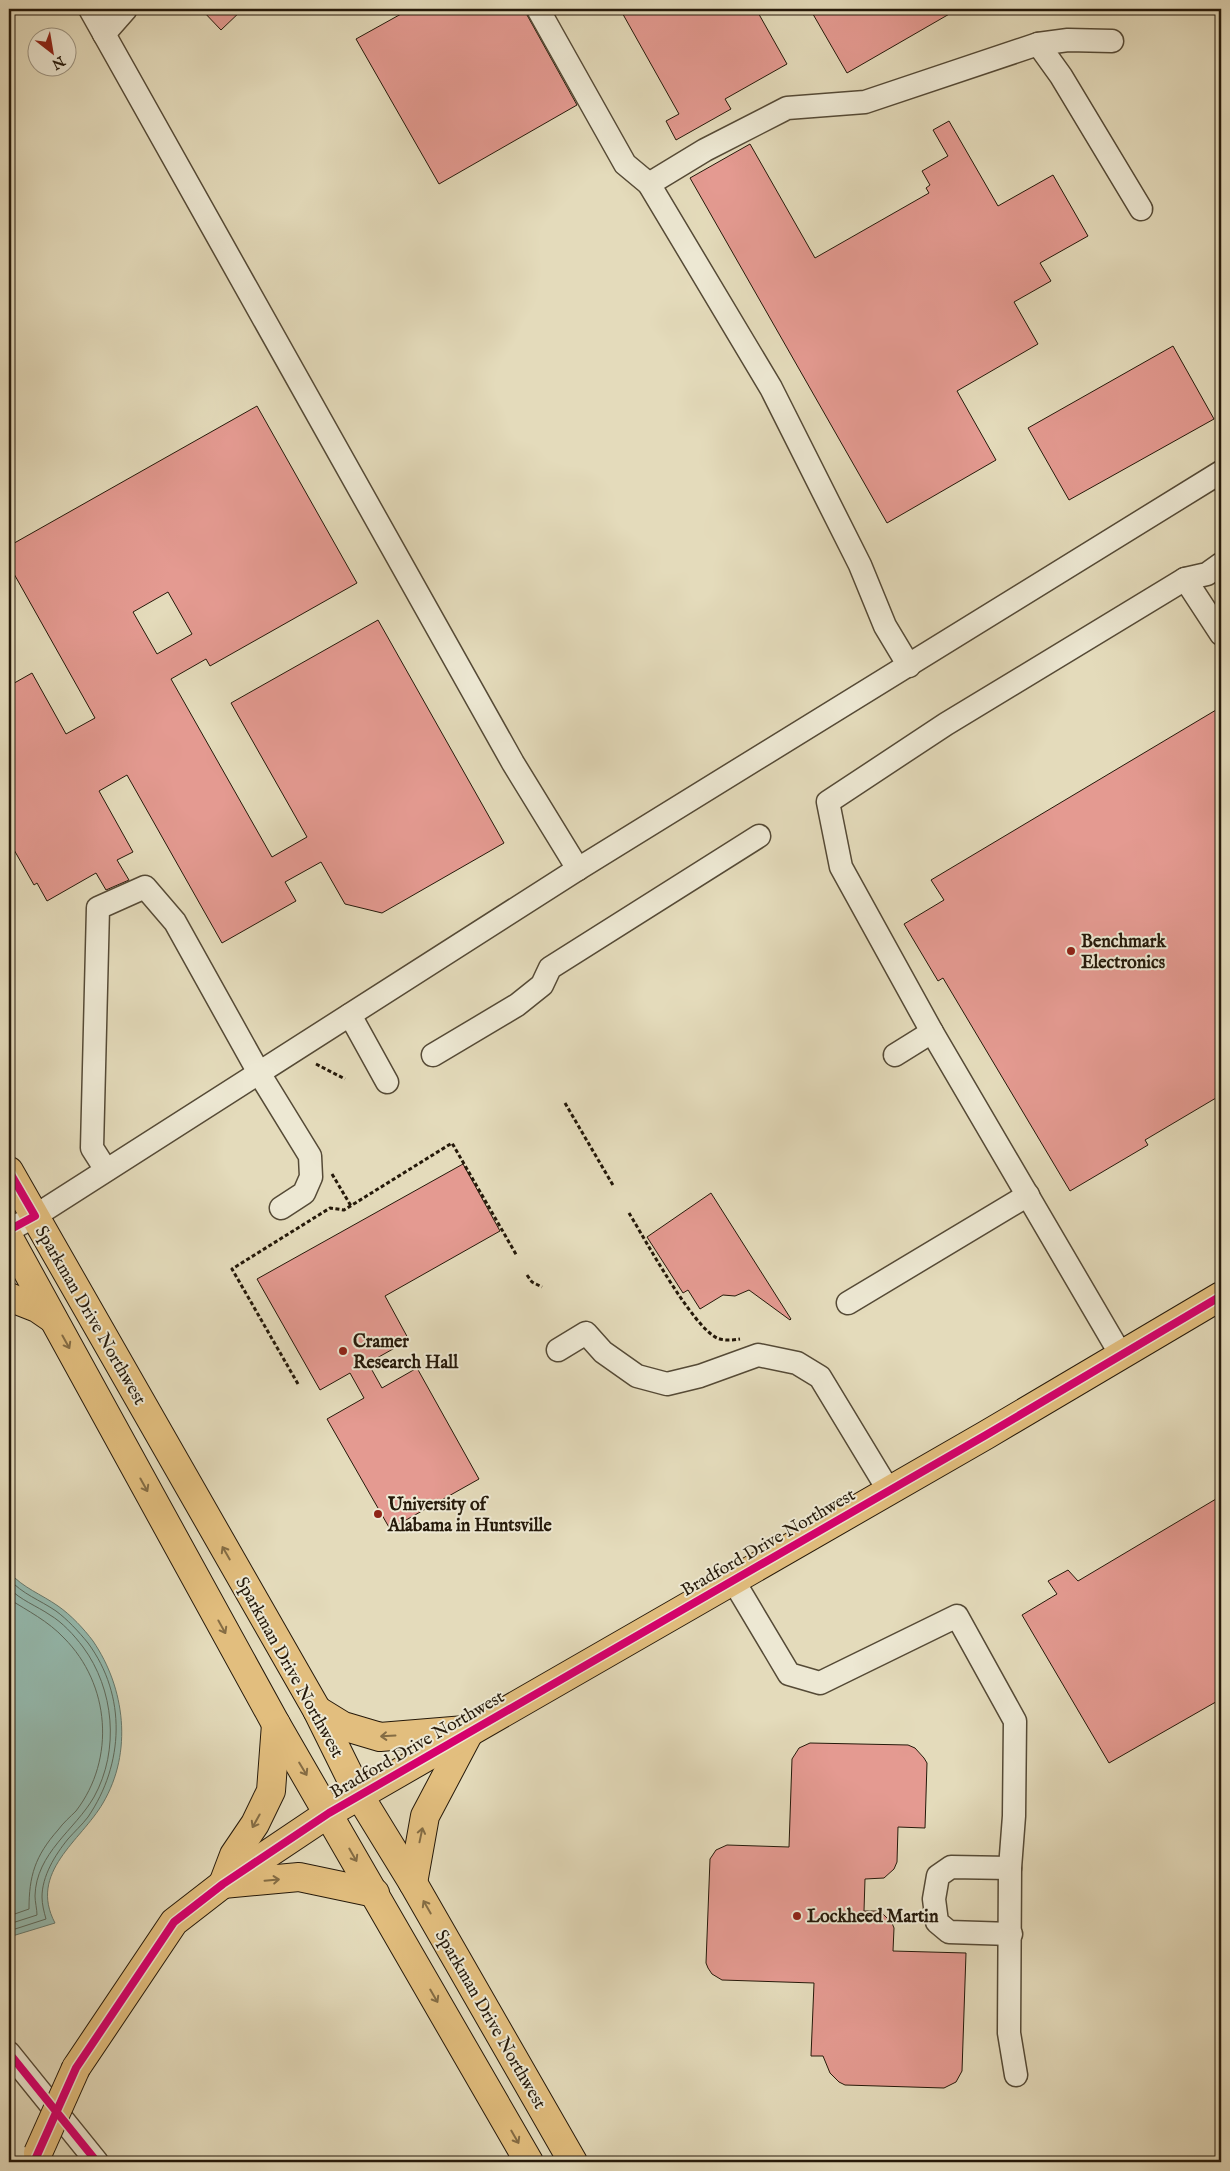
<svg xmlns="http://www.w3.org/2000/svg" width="1230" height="2171" font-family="'IM FELL English',serif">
	<rect width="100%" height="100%" fill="#e4dbbb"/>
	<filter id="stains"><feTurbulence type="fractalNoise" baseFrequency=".004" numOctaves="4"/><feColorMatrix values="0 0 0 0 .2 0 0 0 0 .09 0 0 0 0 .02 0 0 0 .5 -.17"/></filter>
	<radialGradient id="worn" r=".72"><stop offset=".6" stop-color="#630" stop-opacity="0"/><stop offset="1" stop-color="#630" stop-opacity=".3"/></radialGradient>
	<path fill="#95bbb0" stroke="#687a6e" d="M9,1572C23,1588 41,1594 58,1606C71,1615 84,1629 93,1641C125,1688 133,1752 103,1803C81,1841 28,1872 55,1923L9,1937Z"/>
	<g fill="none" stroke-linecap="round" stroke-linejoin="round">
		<g stroke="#5d6a5d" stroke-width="1">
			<path d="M9,1579C22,1594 40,1600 56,1611C67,1619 79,1632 88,1643C127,1696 124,1764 88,1817C82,1825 74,1832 68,1839C55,1855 42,1876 42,1897C42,1904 44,1912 46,1919L9,1931"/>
			<path d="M9,1588C20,1600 37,1606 50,1615C62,1622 74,1635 83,1647C114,1689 120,1750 94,1797C75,1830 36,1853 35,1896C35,1902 37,1909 37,1915L9,1924"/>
			<path d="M9,1599C28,1611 48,1621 64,1638C110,1684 116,1759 76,1811C70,1817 63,1823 58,1830C35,1856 29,1876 29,1909L9,1916"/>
		</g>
	</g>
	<g fill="#e49a91" stroke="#25190a" fill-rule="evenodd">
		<polygon points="201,9 243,9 221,30"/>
		<polygon points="410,9 525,9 527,15 577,105 439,184 356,39"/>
		<polygon points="620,9 756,9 787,64 725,99 731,109 676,140 666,121 679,114"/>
		<polygon points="810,9 958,9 847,73"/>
		<polygon points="949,121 998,206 1053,175 1088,236 1040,263 1051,281 1014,302 1038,344 957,391 996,460 887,523 690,178 750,144 815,258 929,193 926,188 930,185 922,171 948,156 933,130"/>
		<polygon points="1173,346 1214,419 1069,500 1028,428"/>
		<path d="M257,406L357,583L210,666L206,659L171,679L272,857L307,837L231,703L378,620L504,843L382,913L345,904L321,862L285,882L296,901L222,943L127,775L99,791L133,852L117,860L129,880L106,890L96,873L47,901L37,883L34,885L9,841V686L32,673L66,734L95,718L9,565V546ZM168,592L192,634L157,654L133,612Z"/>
		<polygon points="1221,707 1221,1095 1145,1140 1148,1145 1070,1191 943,978 938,981 904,924 944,900 931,880"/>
		<polygon points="463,1164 500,1231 385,1296 409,1340 368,1363 382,1388 417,1368 479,1479 390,1529 327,1419 364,1398 350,1373 320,1390 257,1279"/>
		<polygon points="711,1193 791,1319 790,1320 749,1290 735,1296 723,1295 700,1309 688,1290 683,1293 647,1237"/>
		<polygon points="1221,1496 1221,1699 1109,1763 1022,1615 1057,1594 1048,1581 1068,1570 1078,1581"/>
		<polygon points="810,1743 908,1745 915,1748 924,1758 927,1763 925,1828 898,1827 897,1862 894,1869 884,1878 865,1879 864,1911 878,1911 883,1914 892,1923 894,1928 893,1951 966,1953 962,2071 956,2082 944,2088 845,2085 839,2082 830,2073 823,2056 811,2056 814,1983 722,1980 712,1974 708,1968 706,1963 710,1859 716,1850 727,1845 789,1847 792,1759 799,1748"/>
	</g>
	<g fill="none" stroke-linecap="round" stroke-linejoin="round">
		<defs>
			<g id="minor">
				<polyline points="90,9 513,763 578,869"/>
				<polyline points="538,9 625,164 649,184 771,388 860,565 885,626 909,666"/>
				<polyline points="104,34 126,9"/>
				<polyline points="1038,44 1061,76 1141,209"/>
				<polyline points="649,184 705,150 787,108 865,102 1038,44 1068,40 1112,41"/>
				<polyline points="1185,579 1221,634"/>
				<polyline points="350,1015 387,1082"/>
				<polyline points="433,1055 517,1005 542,985 550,968 759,836"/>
				<polyline points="895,1055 932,1032"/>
				<polyline points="106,1170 92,1148 98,908 145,887 175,922 259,1073 310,1156 311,1177 304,1193 281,1208"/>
				<polyline points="9,1230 35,1216 578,869 1221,472"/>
				<polyline points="848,1303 1028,1195"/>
				<polyline points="558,1350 586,1333 603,1352 637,1376 667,1384 700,1376 758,1355 797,1363 820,1377 889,1491"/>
				<polyline points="1121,1355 932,1032 841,867 828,802 946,724 1185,579 1207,574 1221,564"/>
				<polyline points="733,1580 789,1674 820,1683 957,1616 1015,1721 1014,1816 1010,1868 1009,2033 1016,2075"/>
				<polyline points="1010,1868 951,1867 938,1876 934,1899 937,1922 949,1932 1011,1934"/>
				<polyline points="9,2053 97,2162"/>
			</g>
			<g id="major">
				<polyline points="9,1171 317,1710 359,1795 413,1883 573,2162"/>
				<polyline points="9,1238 276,1724 529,2162"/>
				<polyline points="9,1297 37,1308 53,1319"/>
				<polyline points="317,1710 343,1726 380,1737 465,1730"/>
				<polyline points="276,1724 271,1791 255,1824 234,1855 223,1884 299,1877 375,1893"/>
				<polyline points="413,1883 425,1816 471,1729"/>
				<polyline points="76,2068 174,1922 223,1884 329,1813 986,1435 1221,1296"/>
			</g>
		</defs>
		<use href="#minor" stroke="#554a36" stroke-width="25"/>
		<use href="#major" stroke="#25190a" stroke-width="30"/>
		<g stroke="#25190a" stroke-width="3" stroke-dasharray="4 2.5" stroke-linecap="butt">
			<polyline points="316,1064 345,1079"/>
			<polyline points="565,1103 614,1187"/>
			<polyline points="332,1174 351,1206"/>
			<path d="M629,1213C646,1241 692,1326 717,1338C724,1341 733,1340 740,1339"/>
			<polyline points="527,1275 532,1282 542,1287"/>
			<polyline points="298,1384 232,1269 330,1208 344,1210 452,1143 517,1256"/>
		</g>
		<use href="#minor" stroke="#ede8d3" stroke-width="22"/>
		<use href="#major" stroke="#e2be7e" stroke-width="28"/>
		<defs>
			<polyline id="major-bridge" points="38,2153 76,2068"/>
		</defs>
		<use href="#major-bridge" stroke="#25190a" stroke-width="30" stroke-linecap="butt"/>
		<use href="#major-bridge" stroke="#e2be7e" stroke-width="28"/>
		<defs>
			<g id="cycleway">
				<polyline points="9,1171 35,1216 9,1230"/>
				<polyline points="9,2053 97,2162"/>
				<polyline points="34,2162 76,2068 174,1922 223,1884 329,1813 986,1435 1221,1296"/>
			</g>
		</defs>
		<use href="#cycleway" stroke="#ede8d3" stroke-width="11"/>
		<use href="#cycleway" stroke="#d6006c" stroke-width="8"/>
	</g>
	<defs><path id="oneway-shaft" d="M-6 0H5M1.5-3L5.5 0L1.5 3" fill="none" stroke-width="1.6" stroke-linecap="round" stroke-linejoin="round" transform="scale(1.25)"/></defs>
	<g stroke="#846c44">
		<use href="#oneway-shaft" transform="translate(66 1342) rotate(61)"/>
		<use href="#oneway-shaft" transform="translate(144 1485) rotate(61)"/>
		<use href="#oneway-shaft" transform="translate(226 1553) rotate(-120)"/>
		<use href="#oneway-shaft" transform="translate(222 1627) rotate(61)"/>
		<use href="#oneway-shaft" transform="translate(388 1736) rotate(177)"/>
		<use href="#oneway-shaft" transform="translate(303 1769) rotate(59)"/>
		<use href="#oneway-shaft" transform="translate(256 1821) rotate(119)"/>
		<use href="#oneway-shaft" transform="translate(421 1835) rotate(-78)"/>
		<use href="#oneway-shaft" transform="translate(353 1855) rotate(60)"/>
		<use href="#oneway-shaft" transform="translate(272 1880) rotate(-5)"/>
		<use href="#oneway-shaft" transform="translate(427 1907) rotate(-120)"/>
		<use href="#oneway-shaft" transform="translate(434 1996) rotate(60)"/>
		<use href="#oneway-shaft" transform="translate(515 2137) rotate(60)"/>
	</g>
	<g fill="#8f2418" stroke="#ede8d3" stroke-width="2">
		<circle cx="1071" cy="951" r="5"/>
		<circle cx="343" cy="1351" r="5"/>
		<circle cx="378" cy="1514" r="5"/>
		<circle cx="797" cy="1916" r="5"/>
	</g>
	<g text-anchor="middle" stroke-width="4" stroke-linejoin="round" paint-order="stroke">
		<g font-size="18" font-weight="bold" fill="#25190a" stroke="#ede8d3" text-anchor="start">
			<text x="1081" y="947">Benchmark<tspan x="1081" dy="21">Electronics</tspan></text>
			<text x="353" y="1347">Cramer<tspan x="353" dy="21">Research Hall</tspan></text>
			<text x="388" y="1510">University of<tspan x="388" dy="21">Alabama in Huntsville</tspan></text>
			<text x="807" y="1922">Lockheed Martin</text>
		</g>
		<g font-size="18" fill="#25190a" stroke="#ede8d3">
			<text transform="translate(91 1315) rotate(60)" y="6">Sparkman Drive Northwest</text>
			<text transform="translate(768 1542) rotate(-30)" y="6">Bradford Drive Northwest</text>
			<text transform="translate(290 1667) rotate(61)" y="6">Sparkman Drive Northwest</text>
			<text transform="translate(417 1744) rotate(-30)" y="6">Bradford Drive Northwest</text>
			<text transform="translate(491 2019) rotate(60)" y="6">Sparkman Drive Northwest</text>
		</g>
	</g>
	<rect width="1230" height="2171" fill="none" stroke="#e4dbbb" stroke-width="30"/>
	<rect x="10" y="10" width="1210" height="2151" fill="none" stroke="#25190a" stroke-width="2.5"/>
	<rect x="15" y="15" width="1200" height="2141" fill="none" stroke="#25190a"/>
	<g transform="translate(52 52) rotate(149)"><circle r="24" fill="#ede8d3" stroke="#9d9583"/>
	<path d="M0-4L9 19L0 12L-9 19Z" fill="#8f2418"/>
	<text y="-8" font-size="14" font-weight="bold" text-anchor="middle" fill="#25190a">N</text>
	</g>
	<rect width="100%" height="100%" filter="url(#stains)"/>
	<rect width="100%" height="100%" fill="url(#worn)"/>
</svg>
